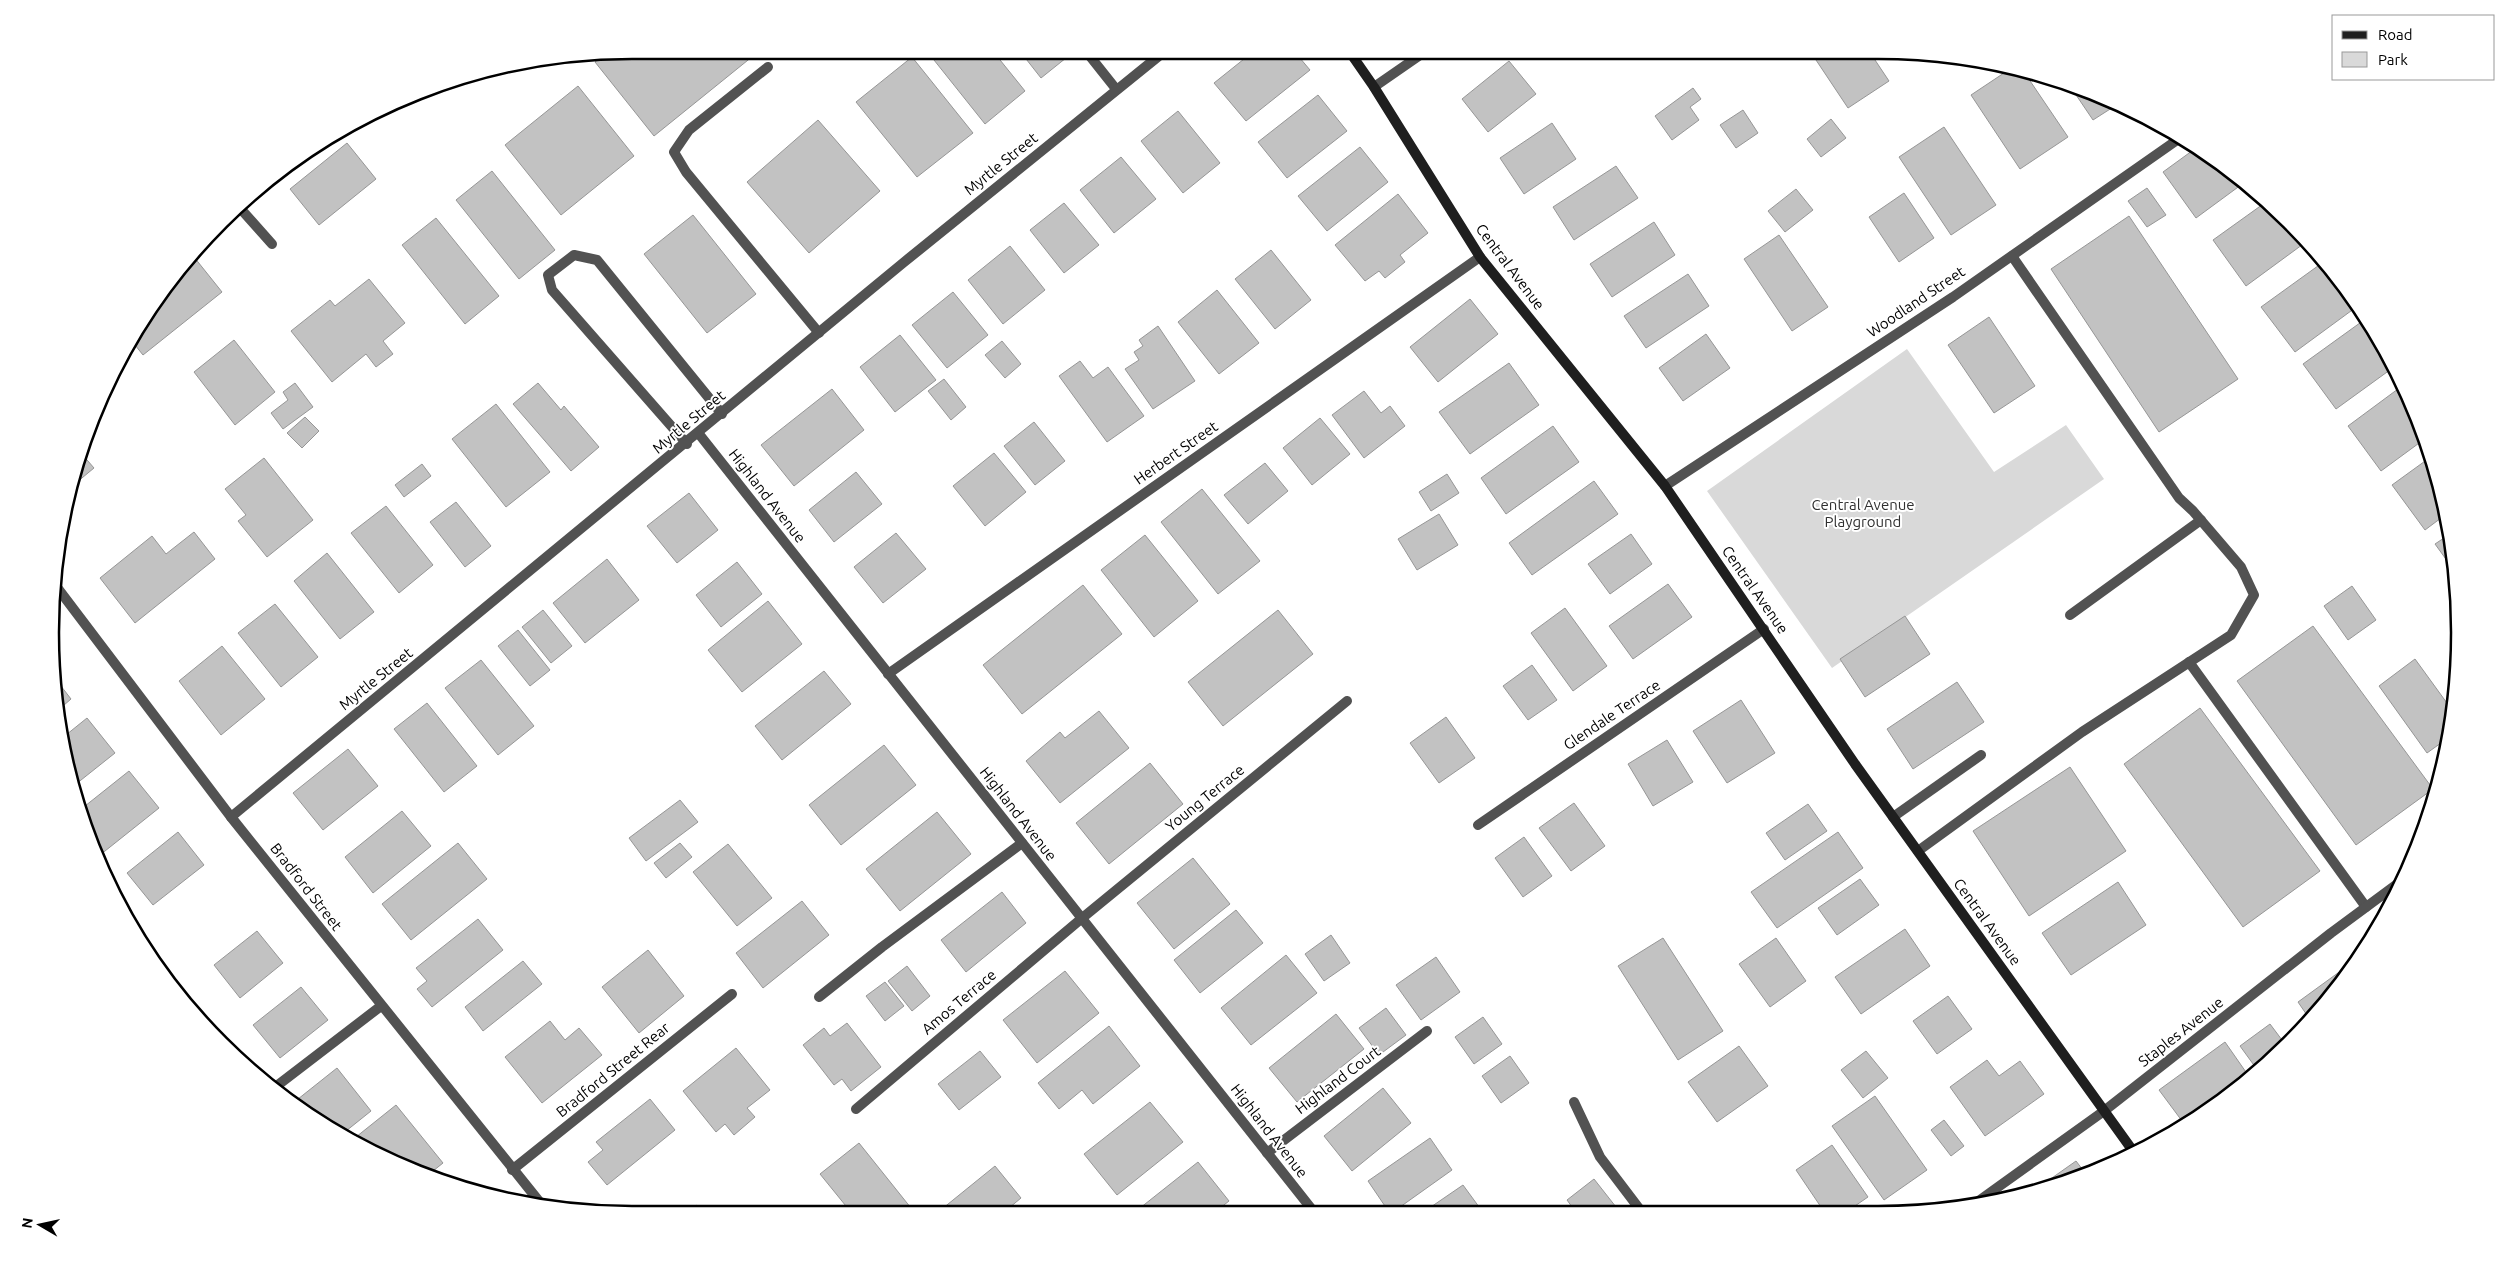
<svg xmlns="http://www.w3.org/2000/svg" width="2510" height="1265" font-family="Ubuntu,sans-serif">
	<rect width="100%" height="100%" fill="#fff"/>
	<polygon fill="#d9d9d9" points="1907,349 1994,472 2066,425 2104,479 1832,668 1707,491"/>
	<g fill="#c2c2c2" stroke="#969696">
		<polygon points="632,50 756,50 758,52 654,136 595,62 607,52"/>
		<polygon points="926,50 992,50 1025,91 985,124"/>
		<polygon points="1019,50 1076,50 1041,78"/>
		<polygon points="1254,51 1294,51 1310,70 1246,121 1214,83"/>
		<polygon points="1575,51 1589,51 1580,57"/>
		<polygon points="1810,51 1869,51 1889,81 1848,108"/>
		<polygon points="912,57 973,133 917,177 856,102"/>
		<polygon points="1509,61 1536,94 1488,132 1462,99"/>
		<polygon points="2013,67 2022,69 2068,137 2020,169 1971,95"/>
		<polygon points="578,86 634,156 561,215 505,145"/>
		<polygon points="2070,86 2118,104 2093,120"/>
		<polygon points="1693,88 1701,99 1690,107 1699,120 1672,140 1655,116"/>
		<polygon points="1318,95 1347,131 1287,178 1258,142"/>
		<polygon points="1743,110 1758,133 1736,148 1720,125"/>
		<polygon points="1178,111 1220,163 1183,193 1141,141"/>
		<polygon points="1831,119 1846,138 1821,157 1807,139"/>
		<polygon points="818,120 880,191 809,253 747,182"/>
		<polygon points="1552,123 1576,159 1524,194 1500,158"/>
		<polygon points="1944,127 1996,205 1951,235 1899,157"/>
		<polygon points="347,143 376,179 319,225 290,189"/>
		<polygon points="1360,147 1388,182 1327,231 1298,196"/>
		<polygon points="2196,148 2232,170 2245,182 2196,218 2163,172"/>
		<polygon points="1121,157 1156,199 1114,233 1080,190"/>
		<polygon points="1616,166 1638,198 1574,240 1553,207"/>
		<polygon points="492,171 555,250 519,279 456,200"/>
		<polygon points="2147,188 2166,215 2147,227 2128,201"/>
		<polygon points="1796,189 1813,210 1785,232 1768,211"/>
		<polygon points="1904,193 1934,238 1899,262 1869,217"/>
		<polygon points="1398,194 1428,233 1400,255 1405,262 1385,278 1379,271 1365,281 1335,245"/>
		<polygon points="2266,202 2306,242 2246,286 2213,240"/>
		<polygon points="1064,203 1099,245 1064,273 1030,230"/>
		<polygon points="693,215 756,294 707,333 644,254"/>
		<polygon points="2129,216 2238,379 2159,432 2051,269"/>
		<polygon points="436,218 499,296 465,324 402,245"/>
		<polygon points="1654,222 1675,255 1612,297 1590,264"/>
		<polygon points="1779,235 1828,307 1792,331 1744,259"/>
		<polygon points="1010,246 1045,290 1003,324 968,280"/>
		<polygon points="1271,250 1311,300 1275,329 1235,279"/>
		<polygon points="194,257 222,292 143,355 131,340 148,309 179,269"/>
		<polygon points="2322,263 2355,308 2295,352 2261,307"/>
		<polygon points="1688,274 1709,306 1646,348 1624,316"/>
		<polygon points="369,279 405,323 383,341 393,354 376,367 366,354 332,382 291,331 330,300 335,306"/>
		<polygon points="1217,290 1259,343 1219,374 1178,322"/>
		<polygon points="953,292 988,335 947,368 912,325"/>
		<polygon points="1470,299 1498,334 1438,382 1410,347"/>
		<polygon points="1989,317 2035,386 1994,413 1948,345"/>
		<polygon points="2364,320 2386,350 2394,367 2336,409 2303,364"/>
		<polygon points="1158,326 1195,381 1153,409 1125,369 1139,360 1134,352 1143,346 1139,340"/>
		<polygon points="1706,334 1730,368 1683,401 1659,368"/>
		<polygon points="900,335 936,380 895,412 860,367"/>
		<polygon points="234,340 275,392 235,425 194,372"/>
		<polygon points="1002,341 1021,364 1005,378 985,355"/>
		<polygon points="1080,361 1093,378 1108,367 1144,416 1107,442 1059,376"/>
		<polygon points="1509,363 1539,405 1470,454 1439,412"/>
		<polygon points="944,379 966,407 951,420 928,391"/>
		<polygon points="295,383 313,407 283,429 271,413 288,400 283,392"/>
		<polygon points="538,383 561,410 564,406 599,447 571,471 513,404"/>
		<polygon points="2402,386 2426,438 2381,471 2348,426"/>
		<polygon points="832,389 864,430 794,486 761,445"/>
		<polygon points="1364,391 1381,413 1390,406 1405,426 1364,458 1332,415"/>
		<polygon points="496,404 550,472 506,507 452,439"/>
		<polygon points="305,417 319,431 302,448 287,433"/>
		<polygon points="1320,418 1350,454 1312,485 1283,448"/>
		<polygon points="1034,422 1065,461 1035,485 1004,446"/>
		<polygon points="1553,426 1579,462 1506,514 1481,478"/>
		<polygon points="81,453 94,468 71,487"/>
		<polygon points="994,453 1026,492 985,526 953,486"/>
		<polygon points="2432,456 2445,515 2425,530 2392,485"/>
		<polygon points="264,458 313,520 267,557 238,521 246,515 225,489"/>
		<polygon points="1265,463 1288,491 1248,524 1224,495"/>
		<polygon points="422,464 431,476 404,497 395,485"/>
		<polygon points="856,472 882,504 834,542 809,510"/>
		<polygon points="1447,474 1459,493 1431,511 1419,492"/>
		<polygon points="1594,481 1618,514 1532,575 1509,543"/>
		<polygon points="1202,489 1260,561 1218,594 1161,522"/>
		<polygon points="689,493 718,530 677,563 647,526"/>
		<polygon points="456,502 491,546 465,567 430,522"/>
		<polygon points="386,506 433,565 399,593 351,533"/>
		<polygon points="1439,514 1458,545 1417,570 1398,539"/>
		<polygon points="194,532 215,559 135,623 100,578 152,536 166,554"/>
		<polygon points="896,533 926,569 883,603 854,567"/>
		<polygon points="1631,534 1652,564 1610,594 1588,564"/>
		<polygon points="2450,534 2455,556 2456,573 2435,544"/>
		<polygon points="1145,535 1198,601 1154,637 1101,570"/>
		<polygon points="327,553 374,612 340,639 294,581"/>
		<polygon points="607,559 639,600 585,643 553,603"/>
		<polygon points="737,562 762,594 721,627 696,595"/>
		<polygon points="1668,584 1692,617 1633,659 1609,626"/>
		<polygon points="1083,585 1122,634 1022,714 983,665"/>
		<polygon points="2352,586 2376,620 2348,640 2324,606"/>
		<polygon points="768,601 802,644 742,692 708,650"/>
		<polygon points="275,604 318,657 281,687 238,633"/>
		<polygon points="1565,608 1607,666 1573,691 1531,633"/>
		<polygon points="543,610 572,646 551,663 522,627"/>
		<polygon points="1278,610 1313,654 1223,726 1188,682"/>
		<polygon points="1905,616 1930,654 1865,697 1840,659"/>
		<polygon points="2313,626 2433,789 2356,845 2237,681"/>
		<polygon points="518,630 550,670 530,686 498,646"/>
		<polygon points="222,646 265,699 221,735 179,681"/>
		<polygon points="2415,659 2452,710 2448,738 2427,753 2379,686"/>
		<polygon points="481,660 534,726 498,755 445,688"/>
		<polygon points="1532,665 1557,700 1528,720 1503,686"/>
		<polygon points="824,671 851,704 782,760 755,726"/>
		<polygon points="54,677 71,699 56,712 55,708"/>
		<polygon points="1957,682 1984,722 1913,769 1887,729"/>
		<polygon points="1741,700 1775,753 1727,783 1693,731"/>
		<polygon points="427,703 477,766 444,792 394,729"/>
		<polygon points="2200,708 2320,871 2243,927 2124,764"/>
		<polygon points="1099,711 1129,748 1060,803 1026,761 1060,732 1065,738"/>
		<polygon points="1446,717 1475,758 1439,783 1410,743"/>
		<polygon points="87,718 115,753 71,788 61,739"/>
		<polygon points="1667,740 1693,782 1653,806 1628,764"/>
		<polygon points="884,745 916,785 841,845 809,805"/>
		<polygon points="348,749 378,786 323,830 293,793"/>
		<polygon points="1150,763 1183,804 1109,864 1076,823"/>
		<polygon points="2070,767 2126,851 2029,916 1973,831"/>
		<polygon points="129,771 159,808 100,855 95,849 80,810"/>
		<polygon points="680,800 698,822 646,861 629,838"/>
		<polygon points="1574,803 1605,846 1571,871 1539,828"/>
		<polygon points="1808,804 1827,831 1785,860 1766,833"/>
		<polygon points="402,811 431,846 373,893 345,857"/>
		<polygon points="937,812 971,854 900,911 866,869"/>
		<polygon points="178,832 204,865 153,905 127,873"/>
		<polygon points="1838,832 1863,868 1777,928 1751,892"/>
		<polygon points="1524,837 1552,876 1523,897 1495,858"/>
		<polygon points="458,843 487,879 411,940 382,904"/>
		<polygon points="680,843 692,857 666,878 654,863"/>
		<polygon points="728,844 772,898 737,926 693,872"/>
		<polygon points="1193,858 1230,904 1174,949 1137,903"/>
		<polygon points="1860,879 1879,905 1837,935 1818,908"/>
		<polygon points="2118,882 2146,925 2071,975 2042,933"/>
		<polygon points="1002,892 1026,923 966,972 941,940"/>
		<polygon points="802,901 829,935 763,988 736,953"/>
		<polygon points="1236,910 1263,943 1200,993 1174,960"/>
		<polygon points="478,919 503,950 432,1007 417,989 427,981 416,968"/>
		<polygon points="1905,929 1930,966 1861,1014 1835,977"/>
		<polygon points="257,931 283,963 240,998 214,965"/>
		<polygon points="1331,935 1350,963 1324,981 1305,954"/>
		<polygon points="1663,938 1723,1031 1678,1060 1618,966"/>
		<polygon points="1776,938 1806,981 1770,1007 1739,964"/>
		<polygon points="648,950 684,996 639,1033 602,987"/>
		<polygon points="1286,955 1317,993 1251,1045 1221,1008"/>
		<polygon points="1436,957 1460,992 1421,1020 1396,985"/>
		<polygon points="523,961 542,984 483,1031 465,1007"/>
		<polygon points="907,966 930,996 912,1011 888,981"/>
		<polygon points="2342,970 2345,973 2311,1021 2298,1002"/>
		<polygon points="1065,971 1099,1013 1037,1063 1003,1020"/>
		<polygon points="885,982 904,1006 885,1021 866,996"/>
		<polygon points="301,987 328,1020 280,1058 253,1025"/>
		<polygon points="1948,996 1972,1029 1937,1054 1913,1021"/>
		<polygon points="1386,1008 1406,1035 1379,1055 1359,1028"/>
		<polygon points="1336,1014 1364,1049 1297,1102 1269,1068"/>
		<polygon points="1483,1017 1502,1044 1474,1064 1455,1037"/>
		<polygon points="550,1021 565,1040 579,1028 602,1055 542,1103 505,1057"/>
		<polygon points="847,1023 881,1067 851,1091 842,1079 834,1085 803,1045 824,1028 830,1036"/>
		<polygon points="2270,1024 2285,1044 2256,1068 2240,1046"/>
		<polygon points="1109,1026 1140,1066 1093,1104 1082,1090 1059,1109 1038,1083"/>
		<polygon points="2225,1042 2248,1075 2201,1117 2185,1125 2159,1090"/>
		<polygon points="1739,1046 1768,1086 1717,1122 1688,1082"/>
		<polygon points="736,1048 770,1090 747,1108 755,1117 734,1135 725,1124 716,1132 683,1091"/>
		<polygon points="980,1051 1001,1077 959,1110 938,1084"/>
		<polygon points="1866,1051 1888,1078 1863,1098 1841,1070"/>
		<polygon points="1510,1056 1529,1083 1501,1103 1482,1076"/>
		<polygon points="1987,1060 1999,1076 2020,1061 2044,1094 1985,1136 1950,1087"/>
		<polygon points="337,1068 371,1111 341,1135 309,1117 293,1103"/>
		<polygon points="1383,1088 1411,1123 1352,1171 1324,1136"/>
		<polygon points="1875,1096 1927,1170 1884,1200 1832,1126"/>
		<polygon points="650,1099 675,1130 607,1185 588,1162 603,1150 596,1142"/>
		<polygon points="1150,1102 1183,1142 1117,1195 1084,1154"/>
		<polygon points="396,1105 443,1163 428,1175 375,1155 351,1141"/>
		<polygon points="1944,1120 1964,1146 1951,1156 1931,1130"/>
		<polygon points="1430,1138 1452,1170 1393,1212 1389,1212 1368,1181"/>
		<polygon points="859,1143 915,1213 847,1213 850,1211 820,1174"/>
		<polygon points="1832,1145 1868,1197 1849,1210 1823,1210 1796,1170"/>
		<polygon points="2076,1161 2086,1174 2065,1184 2032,1192"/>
		<polygon points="1198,1162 1229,1201 1215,1212 1135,1212"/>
		<polygon points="995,1166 1021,1198 1003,1213 937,1213"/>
		<polygon points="1594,1179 1616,1207 1611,1211 1575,1211 1567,1200"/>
		<polygon points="1463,1185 1482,1211 1425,1211"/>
		<polygon points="697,1205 703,1213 686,1214"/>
	</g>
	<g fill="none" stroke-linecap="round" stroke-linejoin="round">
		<g stroke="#525252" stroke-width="10">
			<polyline points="1085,50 1116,89"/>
			<polyline points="768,67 689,130 674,152 686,172 819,333"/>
			<polyline points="687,444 552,290 548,275 574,255 597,260 722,414"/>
			<polyline points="2070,615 2201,520"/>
			<polyline points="2189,662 2366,907"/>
			<polyline points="1893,817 1981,755"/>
			<polyline points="1918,851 2082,732 2231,635 2254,595 2241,567 2193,511 2179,498 2012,256"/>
			<polyline points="819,997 882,947 1022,843"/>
			<polyline points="274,1088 381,1006"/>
		</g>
		<g stroke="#525252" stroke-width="10">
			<polyline points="1374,87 1426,51"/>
			<polyline points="239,207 272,244"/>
			<polyline points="699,434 1314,1212"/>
			<polyline points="1665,486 1953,297 2180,138"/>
			<polyline points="53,582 231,817 542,1205"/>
			<polyline points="888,674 1480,257"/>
			<polyline points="231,817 903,263 1165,51"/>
			<polyline points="1478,825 1764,629"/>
			<polyline points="1574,1102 1600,1157 1641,1211"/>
			<polyline points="856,1109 1081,919 1347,701"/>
			<polyline points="1267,1153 1427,1031"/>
			<polyline points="512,1170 732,994"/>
			<polyline points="1973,1205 2104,1111 2331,933 2404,879"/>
		</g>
		<polyline stroke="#1f1f1f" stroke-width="10" points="1349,51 1374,87 1480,257 1665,486 1855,764 2133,1151"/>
	</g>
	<g text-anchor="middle" stroke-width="4" stroke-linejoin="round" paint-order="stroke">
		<g font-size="15" fill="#000" stroke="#fff">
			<text transform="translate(1001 164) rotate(-39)" y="5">Myrtle Street</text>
			<text transform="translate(1510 267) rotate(53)" y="5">Central Avenue</text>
			<text transform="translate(1916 302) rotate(-34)" y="5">Woodland Street</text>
			<text transform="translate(689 422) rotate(-40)" y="5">Myrtle Street</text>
			<text transform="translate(1176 453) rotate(-35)" y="5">Herbert Street</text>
			<text transform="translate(767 496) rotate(52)" y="5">Highland Avenue</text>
			<text transform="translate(1755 590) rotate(55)" y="5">Central Avenue</text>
			<text transform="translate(376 679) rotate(-39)" y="5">Myrtle Street</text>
			<text transform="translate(1612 715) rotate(-34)" y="5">Glendale Terrace</text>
			<text transform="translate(1205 798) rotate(-39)" y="5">Young Terrace</text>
			<text transform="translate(1018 814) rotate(52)" y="5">Highland Avenue</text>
			<text transform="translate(306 887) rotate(52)" y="5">Bradford Street</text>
			<text transform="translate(1987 922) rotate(54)" y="5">Central Avenue</text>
			<text transform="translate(959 1002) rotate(-40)" y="5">Amos Terrace</text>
			<text transform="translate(2181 1032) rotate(-38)" y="5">Staples Avenue</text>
			<text transform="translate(613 1070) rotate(-39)" y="5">Bradford Street Rear</text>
			<text transform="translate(1338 1080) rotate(-37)" y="5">Highland Court</text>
			<text transform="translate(1269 1131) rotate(52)" y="5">Highland Avenue</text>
		</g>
		<g font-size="15" fill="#303030" stroke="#fff">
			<text x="1863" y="510">Central Avenue<tspan x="1863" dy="17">Playground</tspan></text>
		</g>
	</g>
	<path d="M0 0H2510V1265H0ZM632 59H1878A573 573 0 0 1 2451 632V633A573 573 0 0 1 1878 1206H632A573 573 0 0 1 59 633V632A573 573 0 0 1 632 59Z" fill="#fff" fill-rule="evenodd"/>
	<path fill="none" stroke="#000" stroke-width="2.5" d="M632 59H1878A573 573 0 0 1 2451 632V633A573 573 0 0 1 1878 1206H632A573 573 0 0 1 59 633V632A573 573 0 0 1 632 59Z"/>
	<rect x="2332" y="15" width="162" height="65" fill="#ffffff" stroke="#999999"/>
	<rect x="2342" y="31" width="25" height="8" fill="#1f1f1f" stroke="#999999"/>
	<text x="2378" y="40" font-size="15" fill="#000000">Road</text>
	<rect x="2342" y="52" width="25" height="15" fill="#d9d9d9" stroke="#999999"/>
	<text x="2378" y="65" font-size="15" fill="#000000">Park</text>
	<g transform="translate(40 1225) rotate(279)" stroke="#ffffff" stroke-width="4" paint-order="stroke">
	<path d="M0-4L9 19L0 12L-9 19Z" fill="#000000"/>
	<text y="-8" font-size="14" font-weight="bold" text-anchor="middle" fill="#000000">N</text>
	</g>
</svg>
